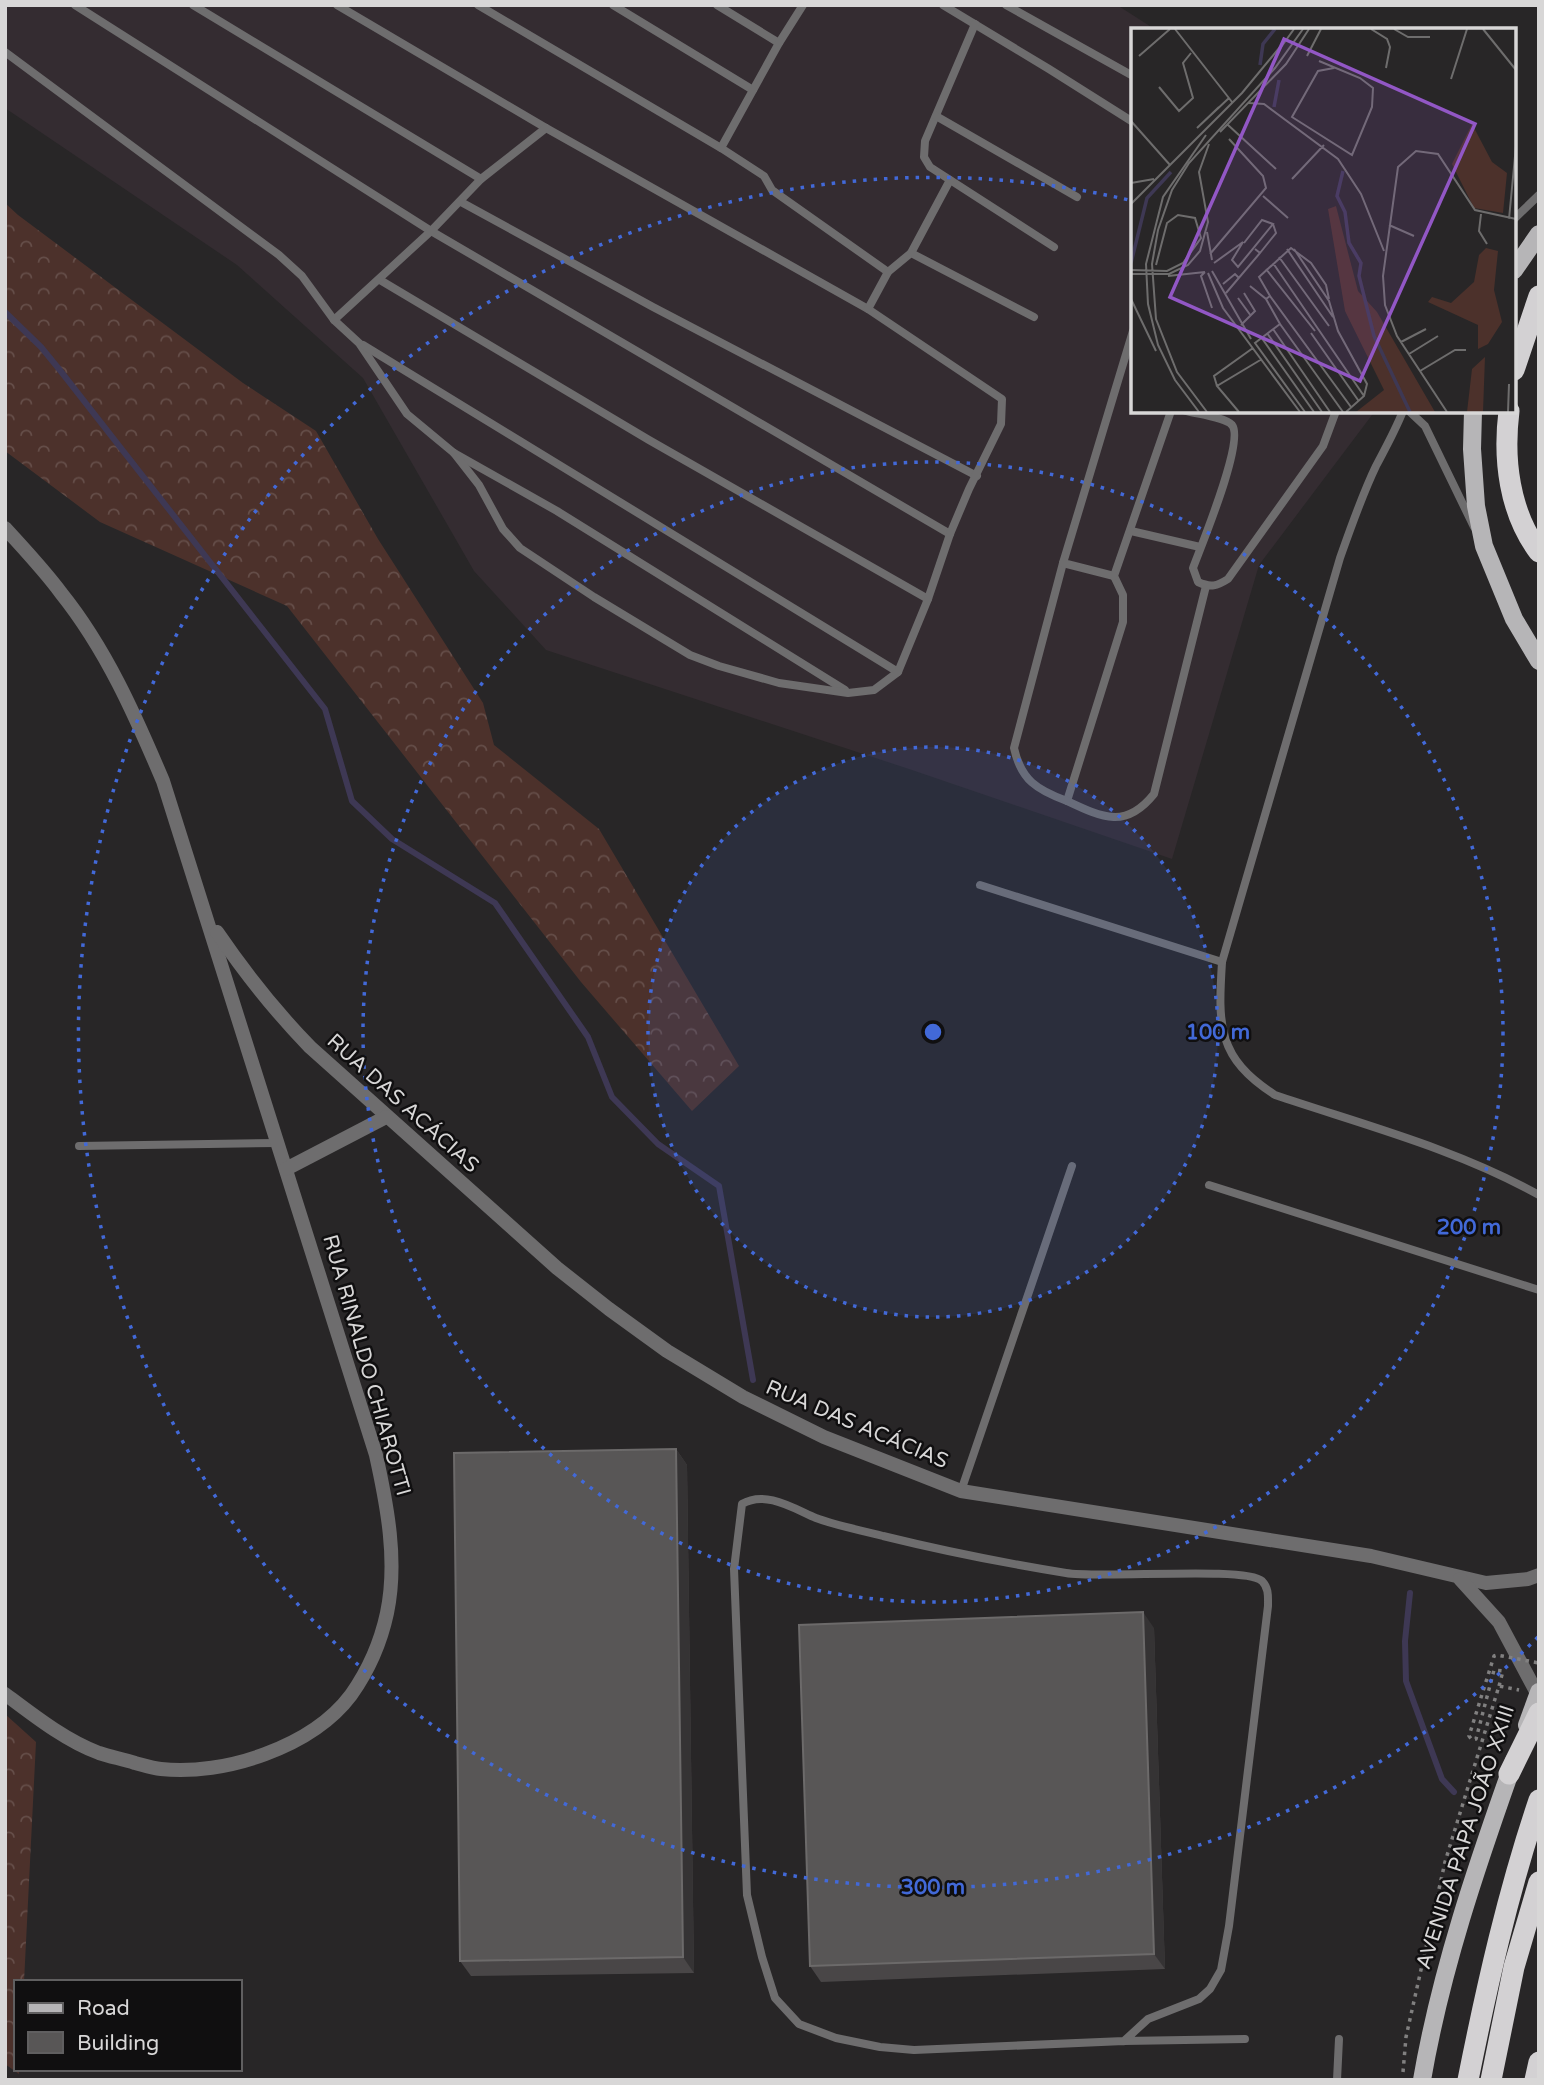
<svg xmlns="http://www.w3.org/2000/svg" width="1544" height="2085" font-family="'Varela Round',sans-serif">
	<defs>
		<pattern id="forest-crowns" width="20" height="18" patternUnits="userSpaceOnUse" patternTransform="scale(1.75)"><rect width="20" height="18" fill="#4c312b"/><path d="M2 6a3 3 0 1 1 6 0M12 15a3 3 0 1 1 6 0" fill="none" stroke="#654e49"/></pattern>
	</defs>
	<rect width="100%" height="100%" fill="#282627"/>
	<polygon fill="#342c31" points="5,5 1117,5 1156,30 1133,30 1133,411 1375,411 1259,565 1172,859 909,769 546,650 474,571 363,378 237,265 5,108"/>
	<g fill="url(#forest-crowns)">
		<polygon points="5,203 18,215 243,383 316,431 378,539 483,703 494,745 599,829 739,1066 692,1111 581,982 287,606 100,522 5,451"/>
		<polygon points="5,1714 36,1742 24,1982 16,1982 16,2069 19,2069 19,2074 5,2064"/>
	</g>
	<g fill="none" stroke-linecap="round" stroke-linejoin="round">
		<g stroke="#3e3854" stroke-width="6">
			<polyline points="5,312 41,347 59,369 325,709 352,801 392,839 495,903 588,1037 612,1097 658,1144 719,1186 753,1380"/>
			<polyline points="1410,1593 1405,1641 1406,1681 1442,1779 1454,1792"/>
		</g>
		<polyline stroke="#818080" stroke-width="3.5" stroke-dasharray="3.5 5" stroke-linecap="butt" points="1403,2072 1406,2037 1445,1862 1499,1686 1519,1690"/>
		<g stroke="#6e6d6e" stroke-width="8">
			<polyline points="75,5 431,231 950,534"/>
			<polyline points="193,5 481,179"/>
			<polyline points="337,5 546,128 868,309"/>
			<polyline points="478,5 721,148"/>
			<polyline points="613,5 753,90"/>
			<polyline points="717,5 779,43"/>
			<polyline points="803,5 779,43 721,148 764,176 772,190 888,272"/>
			<polyline points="943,5 1049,69 1133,122"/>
			<polyline points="1006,5 1133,76"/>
			<polyline points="975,24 925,141 924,157 930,167 1054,247"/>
			<polyline points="5,52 279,255 302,276 334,320 359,343 407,414 454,453 557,511 845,690"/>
			<polyline points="936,116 1077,197"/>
			<polyline points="461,202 653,307 977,476"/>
			<polyline points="1514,219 1539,195"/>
			<polyline points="911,253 950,180"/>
			<polyline points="380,280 649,440 928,599"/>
			<polyline points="334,320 431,231 481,179 546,128"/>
			<polyline points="363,345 898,672"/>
			<path d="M1171,411L1114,576L1123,595V622L1067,801C1103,818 1126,829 1154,794L1206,586"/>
			<path d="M1186,411C1196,414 1225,417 1232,425C1245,441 1201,546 1193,568L1198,582C1211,588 1217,586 1228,579L1323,446L1336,411"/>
			<path d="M1403,411C1395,431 1386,447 1376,466C1362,495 1351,527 1340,558L1222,962C1218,1025 1217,1058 1275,1095C1364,1125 1457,1149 1539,1195"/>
			<polyline points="1409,411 1425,426 1474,527"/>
			<polyline points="454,453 479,485 503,529 520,548 594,597 690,655 719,666 779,683 848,693 874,690 898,672 928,599 950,534 969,489 1001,424 1002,399 868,309 888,272 911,253 1034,317"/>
			<polyline points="1131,531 1200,547"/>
			<path d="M1063,563L1014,748C1021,780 1037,790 1067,801"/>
			<polyline points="1114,576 1063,563 1133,331"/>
			<polyline points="980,885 1222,962"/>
			<polyline points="79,1146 278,1143"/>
			<polyline points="1209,1185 1539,1290"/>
			<polyline points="961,1491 1072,1166"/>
			<path d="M1124,2041L1148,2019L1199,1999L1210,1989L1221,1970L1229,1926L1268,1606C1268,1597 1269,1588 1262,1581C1246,1566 1100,1579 1066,1573C1004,1563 944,1551 883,1536C861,1530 837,1526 816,1518C793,1508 765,1490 742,1504L734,1569L747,1895L762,1957L775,1998L799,2024L836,2038L880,2047L914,2050L1124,2041L1245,2039"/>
			<polyline points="1337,2080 1339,2039"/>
		</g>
		<g stroke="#6e6d6e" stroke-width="14">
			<path d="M5,528C24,549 44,570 61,593C106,649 135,715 163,781L376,1455C387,1505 398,1561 387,1613C381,1641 368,1671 351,1695C312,1747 224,1776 161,1769C152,1768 143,1765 135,1763C123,1759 111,1757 99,1753C66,1741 33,1715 5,1694"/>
			<path d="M217,932C245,973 275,1011 310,1047L557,1268L609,1309L667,1351L743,1397L824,1437L961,1491L1371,1556L1486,1583L1528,1579L1539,1575"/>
			<polyline points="286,1169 386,1117"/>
			<polyline points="1460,1579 1499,1622 1538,1695"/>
		</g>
		<g stroke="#b6b5b7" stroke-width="18">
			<polyline points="1514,270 1539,234"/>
			<polyline points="1473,411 1472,449 1476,506 1484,546 1514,619 1539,661"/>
			<polyline points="1527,1725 1539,1692"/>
			<path d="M1422,2080C1441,1970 1477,1865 1514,1761"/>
		</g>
		<g stroke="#d3d1d3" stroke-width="21">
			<polyline points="1514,370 1539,296"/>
			<path d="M1509,411C1503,459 1509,512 1539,552"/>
			<polyline points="1509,1774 1539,1713"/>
			<path d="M1468,2080C1487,1985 1508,1892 1539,1800"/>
			<polyline points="1491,2080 1514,1967 1539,1882"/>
			<polyline points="1535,2080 1539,2062"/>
		</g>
		<polyline stroke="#818080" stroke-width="3.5" stroke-dasharray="3.5 5" stroke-linecap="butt" points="1499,1686 1503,1671 1494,1670 1476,1739 1472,1740 1469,1736 1494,1656 1497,1655 1539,1663"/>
	</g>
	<g fill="#494647">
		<polygon points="676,1449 687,1465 694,1973 471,1976 460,1961"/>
		<polygon points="1154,1628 1165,1969 821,1982 810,1966"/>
	</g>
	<g fill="#353334">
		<polygon points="676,1449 687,1465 694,1973 683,1957"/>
		<polygon points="1143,1612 1154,1628 1165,1969 1154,1954"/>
	</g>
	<g fill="#585656" stroke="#6c6a6a" stroke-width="2">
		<polygon points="676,1449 683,1957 460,1961 454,1453"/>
		<polygon points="1143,1612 1154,1954 810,1966 799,1625"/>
	</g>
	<circle cx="933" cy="1032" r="285" fill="#4269d8" fill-opacity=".12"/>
	<g fill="none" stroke="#4269d8" stroke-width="3.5" stroke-dasharray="3.5 7">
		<circle cx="933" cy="1032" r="285"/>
		<circle cx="933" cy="1032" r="570"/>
		<path d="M1538 1637A855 855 0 1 1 1133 201"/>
	</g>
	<g text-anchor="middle" stroke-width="5" stroke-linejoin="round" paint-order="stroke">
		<g font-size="21" fill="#d8d7d7" stroke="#100f10">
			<text transform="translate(403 1103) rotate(42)" y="7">RUA DAS ACÁCIAS</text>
			<text transform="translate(367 1365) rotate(74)" y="7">RUA RINALDO CHIAROTTI</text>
			<text transform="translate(857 1424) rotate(23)" y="7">RUA DAS ACÁCIAS</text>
			<text transform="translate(1465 1837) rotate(-72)" y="7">AVENIDA PAPA JOÃO XXIII</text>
		</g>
	</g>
	<g transform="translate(1131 28)">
		<rect width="385" height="385" fill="#282627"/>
		<path d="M341,96L361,134L376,145L372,185L343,180L321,136ZM205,178L227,263L246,284L304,384H225L253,362L214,283L197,181ZM355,220L367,223L363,262L371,294L357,316L347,321V297L297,274L301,269L320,275L343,254L348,227ZM354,329L352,384H336L341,341Z" fill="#4c312b"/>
		<path fill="none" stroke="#3e3854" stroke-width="3.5" d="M129,37L132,16L144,1M143,79L148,52M212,143L206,168L214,184L218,215L230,235L228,248L243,308L279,384M0,235L16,170L40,144"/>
		<path fill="none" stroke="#6e6d6d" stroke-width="2" d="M44,1L101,74M240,1L256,11L259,19L255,40M263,1L277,9H299M352,1L385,42M148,22L163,1M8,28L39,1M176,28L190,1M188,33L229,50L242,60L241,79L221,127L161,89L187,43L203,40M320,51L336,1M28,59L48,83L62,70L52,35L60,25M118,75L133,76L207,131L230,166L253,223M0,93L39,137M97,97L145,141M66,100L98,70M66,100L88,79M89,104L155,36L178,1M161,151L193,117M0,155L23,151M132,168L157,190M0,176L111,65L149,19M350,186L348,203L356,216M378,191L385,118M258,197L283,208M76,204L81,232M156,221L202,289M163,221L198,273L207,303L236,356L233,368L215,384M129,225L145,205L142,196M79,226L135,160L132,148L98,111M148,229L198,298M83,235L112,214L101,232L107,239L142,196L131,192L113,215M142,235L233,368M135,241L184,303M0,242L36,243L52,235L70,210L64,190L47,187L36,195L25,237M81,243L120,311M74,244L70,248L81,280M77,245L92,280L169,384M0,246H38L57,237L69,223L77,194L68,144L78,116M37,248L74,244M92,256L104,246L108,250M119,258L135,271L149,296L124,315L174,384M95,265L129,225L124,221M139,268L220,379M107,270L120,288M0,271L25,323M135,271L139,268L128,249L160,220L180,235L195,257L198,271M149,296L212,384M110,297L124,283L113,265M142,301L199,384M136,305L191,384M180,305L227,372M130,309L183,384M270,314L295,301M278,326L307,308M289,343L324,322H335M86,358L83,348L122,320M68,384L44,352L27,317L17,276L15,236L32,169L75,107M76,384L46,344L25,291L21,236L27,202L41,162L58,135L144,40L172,1M108,384L86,358L131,331M316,384L266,308L254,277L252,248L267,139L285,123L307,126L344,182L385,191M377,384L378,356"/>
		<path fill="#9257c5" fill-opacity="0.15" stroke="#9257c5" stroke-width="3.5" d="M153,11L344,96L229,353L39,269Z"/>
		<rect width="385" height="385" fill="none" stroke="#d8d7d7" stroke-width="3.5"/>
	</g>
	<circle cx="933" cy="1032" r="10" fill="#4269d8" stroke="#100f10" stroke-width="3.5"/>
	<g font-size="21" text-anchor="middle" font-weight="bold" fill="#4269d8" stroke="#100f10" stroke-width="5" stroke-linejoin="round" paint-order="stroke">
		<text x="1218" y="1039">100 m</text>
		<text x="1469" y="1234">200 m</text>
		<text x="933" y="1894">300 m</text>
	</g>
	<rect width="1544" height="2085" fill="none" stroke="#d8d7d7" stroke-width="14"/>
	<rect x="14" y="1980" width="228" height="91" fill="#100f10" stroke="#605f60" stroke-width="2"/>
	<rect x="28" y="2003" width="35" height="10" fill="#b6b5b7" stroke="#605f60" stroke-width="2"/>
	<text x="77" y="2015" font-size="21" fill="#d8d7d7">Road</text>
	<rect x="28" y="2032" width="35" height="21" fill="#585656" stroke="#605f60" stroke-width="2"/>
	<text x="77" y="2050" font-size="21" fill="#d8d7d7">Building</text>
</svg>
